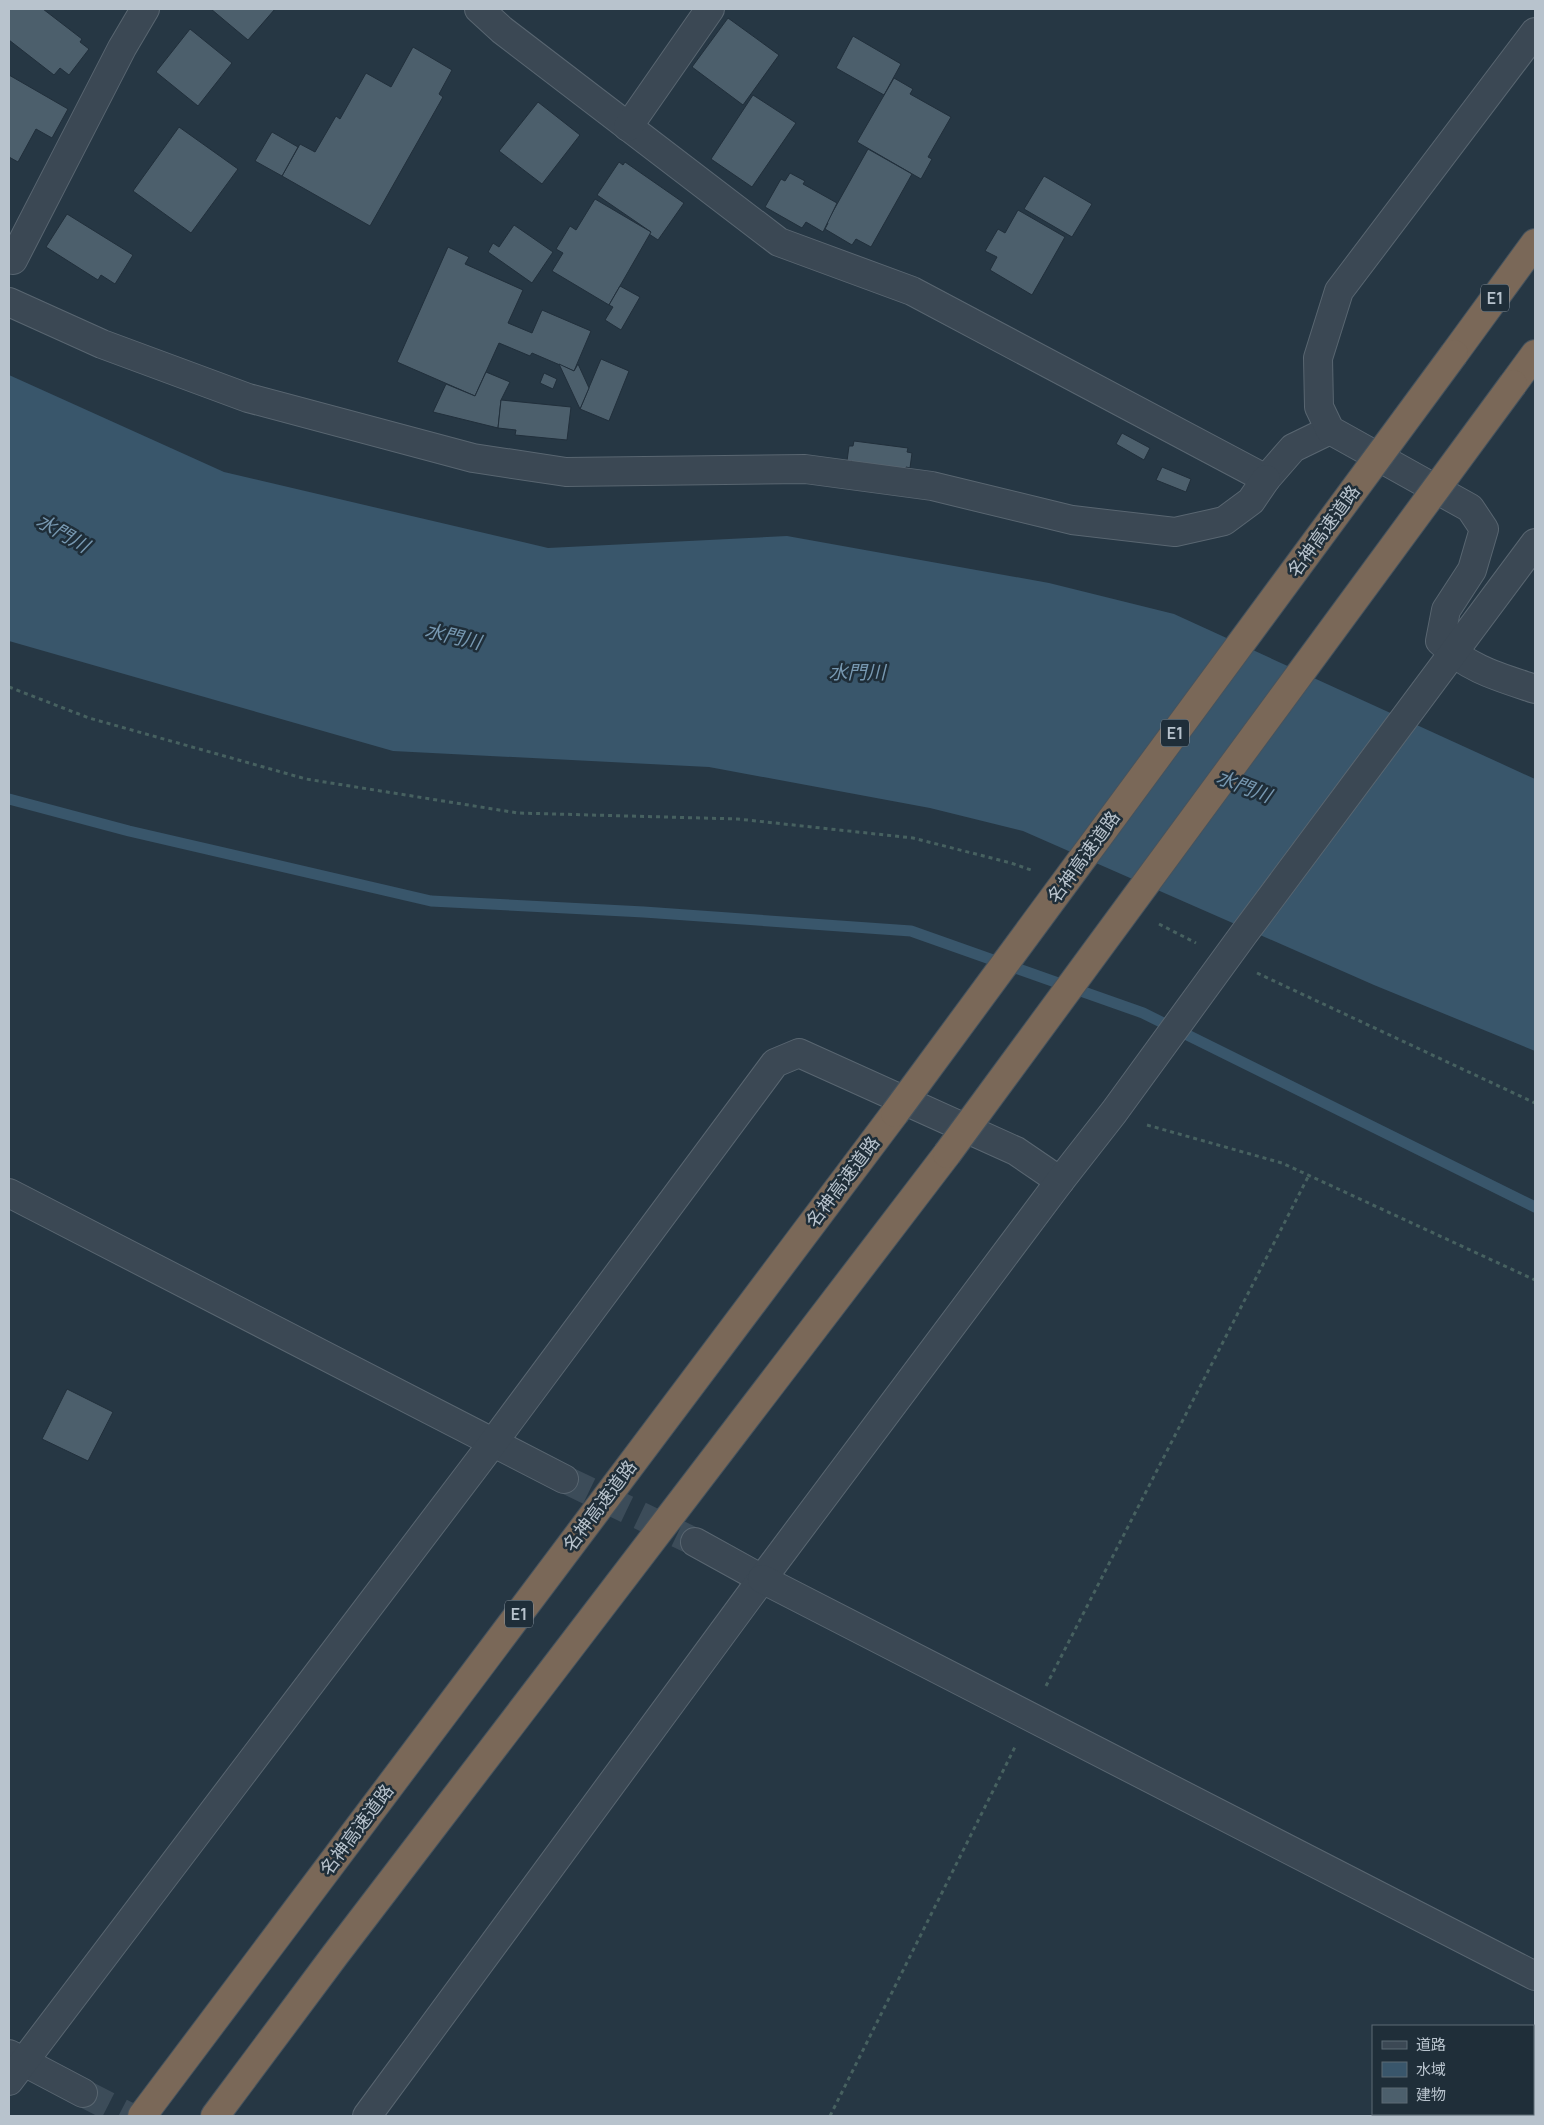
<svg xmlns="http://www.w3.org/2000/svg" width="1544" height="2125" font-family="Manrope,'Noto Sans JP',sans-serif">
	<rect width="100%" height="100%" fill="#263744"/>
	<polygon fill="#39566b" points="9,375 224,472 548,548 787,536 1049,583 1174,614 1535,779 1535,1051 1374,985 1023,831 930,808 709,767 393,751 9,641"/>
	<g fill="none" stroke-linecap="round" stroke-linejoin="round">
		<polyline stroke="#39566b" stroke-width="11" points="9,799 129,831 431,901 644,912 911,931 1143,1013 1535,1207"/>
	</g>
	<g fill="#4c5f6c" stroke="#212f3b">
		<polygon points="9,9 43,9 82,39 80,42 89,49 69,75 60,68 54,75 9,40"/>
		<polygon points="211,9 275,9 248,40"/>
		<polygon points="728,18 779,55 743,105 692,67"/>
		<polygon points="190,29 232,63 198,106 156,72"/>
		<polygon points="853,36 901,64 884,95 836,68"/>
		<polygon points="413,47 452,70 439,94 443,97 370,226 282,176 300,144 315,152 336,116 340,119 366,73 391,87"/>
		<polygon points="9,75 68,109 52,138 36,129 18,162 9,157"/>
		<polygon points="894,78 913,89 910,94 951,117 928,157 932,159 921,179 857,142"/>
		<polygon points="753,95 796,123 752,187 711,159"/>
		<polygon points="538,102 580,135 542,184 499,151"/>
		<polygon points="179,127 238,169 191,233 133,191"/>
		<polygon points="272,132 298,147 282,176 255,161"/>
		<polygon points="868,149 912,174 871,247 856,239 852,245 825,229 828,223 827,222"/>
		<polygon points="619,162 623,165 625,162 684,203 658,240 649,234 651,232 597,195"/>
		<polygon points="790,173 805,181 803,184 837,203 823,232 806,222 802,228 765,207 781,179 785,181"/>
		<polygon points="1044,176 1092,204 1072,237 1024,209"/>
		<polygon points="595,199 651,232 609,305 552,271 563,253 556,249 570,226 576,230"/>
		<polygon points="1018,210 1065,237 1032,295 990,270 997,257 985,251 998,229 1005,233"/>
		<polygon points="67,214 133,255 115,284 101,275 98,280 46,247"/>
		<polygon points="514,225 553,252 532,283 488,252 493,243 499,247"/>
		<polygon points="448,247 469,257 465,264 523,290 508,323 532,333 542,310 591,331 574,371 532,353 530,356 499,343 475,396 397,362"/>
		<polygon points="620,286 640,297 621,330 605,320 613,307 609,305"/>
		<polygon points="601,359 629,371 609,421 580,409"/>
		<polygon points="559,364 574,371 578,364 589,388 580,409"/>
		<polygon points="486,372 510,382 501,400 498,428 433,412 446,384 475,396"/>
		<polygon points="544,373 557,379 553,389 540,383"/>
		<polygon points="501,400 571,407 567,440 515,435 516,430 498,428"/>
		<polygon points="1122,433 1150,448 1144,460 1116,444"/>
		<polygon points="854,441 908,448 907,452 912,453 910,468 906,467 906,471 851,465 852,461 847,461 849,446 853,446"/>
		<polygon points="1162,467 1191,479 1186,492 1156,480"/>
		<polygon points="67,1389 113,1412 88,1461 42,1439"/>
	</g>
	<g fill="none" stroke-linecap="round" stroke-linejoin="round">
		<g stroke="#3c4c59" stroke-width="28" stroke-dasharray="28 14" stroke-linecap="butt">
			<polyline points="564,1479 695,1542"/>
			<polyline points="83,2093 128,2116"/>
		</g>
		<defs>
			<g id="minor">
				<polyline points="479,9 502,30 779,242 912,291 1266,479 1293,448 1330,430"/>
				<path d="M1535,32L1339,291L1318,358L1319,407L1330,430L1470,508L1484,529L1472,570L1446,610L1440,641C1468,669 1499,677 1535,689"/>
				<polyline points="628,127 710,9"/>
				<polyline points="13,260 122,48 145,9"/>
				<polyline points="9,302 102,344 248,398 473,458 566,472 805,469 932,486 1072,520 1175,532 1224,521 1251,501 1266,479"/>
				<polyline points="9,1193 564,1479"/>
				<polyline points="695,1542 762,1579"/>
				<polyline points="9,2054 83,2093"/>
				<polyline points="9,2081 492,1444 775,1063 799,1053 1016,1151 1060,1181"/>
				<polyline points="367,2116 762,1579 1060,1181 1114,1112 1243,935 1535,543"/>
			</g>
			<polyline id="tertiary" points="762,1579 1535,1976"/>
			<g id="motorway">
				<polyline points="1454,354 1535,243"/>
				<polyline points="1513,384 1535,354"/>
				<polyline points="142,2116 895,1113"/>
				<polyline points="215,2116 335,1955 947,1154"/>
			</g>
		</defs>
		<use href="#minor" stroke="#596671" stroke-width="30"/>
		<use href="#tertiary" stroke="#596671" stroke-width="30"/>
		<use href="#motorway" stroke="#45535e" stroke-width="30"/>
		<g stroke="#476160" stroke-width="3" stroke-dasharray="4 4" stroke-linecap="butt">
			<polyline points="9,687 89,718 306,779 518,813 738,819 913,838 1011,863 1031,870"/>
			<polyline points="1159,924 1196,943"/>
			<polyline points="1257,973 1535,1103"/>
			<polyline points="1147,1125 1282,1163 1535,1280"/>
			<polyline points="1046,1686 1309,1175"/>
			<polyline points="830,2116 1015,1747"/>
		</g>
		<use href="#minor" stroke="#3b4854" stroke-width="28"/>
		<use href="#tertiary" stroke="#3b4854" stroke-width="28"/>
		<use href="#motorway" stroke="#7a6858" stroke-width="28"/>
		<defs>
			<g id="motorway-bridge">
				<polyline points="895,1113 1454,354"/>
				<polyline points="947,1154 1513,384"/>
			</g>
		</defs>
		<use href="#motorway-bridge" stroke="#45535e" stroke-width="30" stroke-linecap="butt"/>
		<use href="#motorway-bridge" stroke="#7a6858" stroke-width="28"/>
	</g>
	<g text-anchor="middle" stroke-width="5" stroke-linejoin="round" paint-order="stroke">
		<g fill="#1f2e39" stroke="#8a96a1" stroke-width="1">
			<rect x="1481" y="284.5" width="28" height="27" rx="4"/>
			<rect x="1161" y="719.5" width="28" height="27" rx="4"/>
			<rect x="505" y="1600.5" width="28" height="27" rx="4"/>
		</g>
		<g font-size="16" font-weight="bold" fill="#b8c3cd">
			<text x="1495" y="304">E1</text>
			<text x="1175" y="739">E1</text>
			<text x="519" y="1620">E1</text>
		</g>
		<g font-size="18" fill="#b8c3cd" stroke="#1f2e39">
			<text transform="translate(1324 531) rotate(-54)" y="6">名神高速道路</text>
			<text transform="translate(1084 857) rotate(-54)" y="6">名神高速道路</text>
			<text transform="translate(843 1182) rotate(-53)" y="6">名神高速道路</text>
			<text transform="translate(600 1506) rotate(-53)" y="6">名神高速道路</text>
			<text transform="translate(357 1830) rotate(-53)" y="6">名神高速道路</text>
		</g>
		<g font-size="19" font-style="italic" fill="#7798b1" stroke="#1f2e39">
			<text transform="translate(63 533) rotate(30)" y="7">水門川</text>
			<text transform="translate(453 636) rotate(13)" y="7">水門川</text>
			<text x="857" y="679">水門川</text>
			<text transform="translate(1244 786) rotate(21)" y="7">水門川</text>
		</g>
	</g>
	<rect width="1544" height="2125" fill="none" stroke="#b8c3cd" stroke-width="20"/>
	<rect x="1372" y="2025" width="162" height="90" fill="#1f2e39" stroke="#5c6a74"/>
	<rect x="1382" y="2041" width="25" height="8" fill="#3b4854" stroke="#5c6a74"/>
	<text x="1416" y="2050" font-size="15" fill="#b8c3cd">道路</text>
	<rect x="1382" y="2062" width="25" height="15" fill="#39566b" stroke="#5c6a74"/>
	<text x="1416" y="2075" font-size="15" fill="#b8c3cd">水域</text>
	<rect x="1382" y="2088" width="25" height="15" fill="#4c5f6c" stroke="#5c6a74"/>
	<text x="1416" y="2100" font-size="15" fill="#b8c3cd">建物</text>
</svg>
